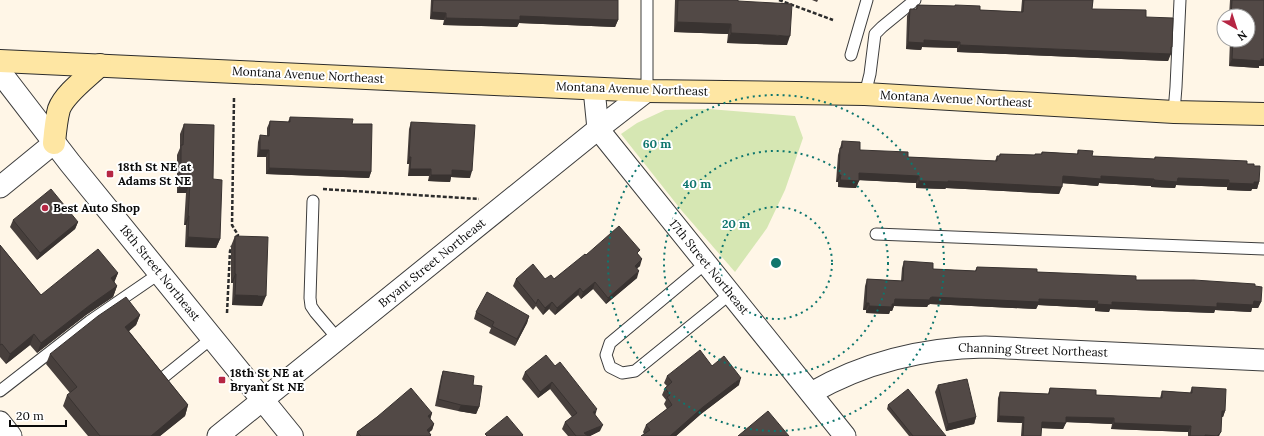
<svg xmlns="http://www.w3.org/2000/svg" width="1264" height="436" font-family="Lora,serif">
	<rect width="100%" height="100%" fill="#fff6e7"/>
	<polygon fill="#d6e7b3" points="709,109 795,116 803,138 785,190 767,228 735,272 682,211 621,134 637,123 665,110"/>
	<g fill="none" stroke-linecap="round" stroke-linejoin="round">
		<defs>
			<g id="service">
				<polyline points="647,0 647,91"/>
				<polyline points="851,55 867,0"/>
				<polyline points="865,94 870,74 875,34 882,27 915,0"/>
				<polyline points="1174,112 1176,87 1180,0"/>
				<polyline points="313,201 310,298 311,306 315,312 338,339"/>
				<polyline points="876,234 1264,249"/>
				<polyline points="706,263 610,343 606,355 610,367 622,373 635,371 730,294"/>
				<polyline points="165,376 212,338"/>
				<polyline points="0,391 90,321 160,273"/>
			</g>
			<g id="minor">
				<polyline points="594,89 598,129 845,436"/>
				<polyline points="0,187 54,143"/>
				<path d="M811,393C865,362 923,348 985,347L1264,360"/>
				<polyline points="0,422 11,436"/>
				<polyline points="218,436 598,129 647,91"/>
			</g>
			<polyline id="tertiary" points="0,72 70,163 292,436"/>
			<g id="secondary">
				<polyline points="0,61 647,91 865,94 1174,112 1264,114"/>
				<path d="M54,143C55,132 56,120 59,109C65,93 88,77 100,65"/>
			</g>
		</defs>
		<use href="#service" stroke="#3d3d3d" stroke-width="13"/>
		<use href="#minor" stroke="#3d3d3d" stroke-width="23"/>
		<use href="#tertiary" stroke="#3d3d3d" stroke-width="24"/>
		<use href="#secondary" stroke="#2c2c2c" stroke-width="24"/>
		<g stroke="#2c2c2c" stroke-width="2.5" stroke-dasharray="4 2" stroke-linecap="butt">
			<polyline points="779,0 833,20"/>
			<polyline points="234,98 232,225 238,235 236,238"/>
			<polyline points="323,189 479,199"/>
			<polyline points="227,313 230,251 232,246"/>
		</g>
		<use href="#service" stroke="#fff" stroke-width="11"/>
		<use href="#minor" stroke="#fff" stroke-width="21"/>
		<use href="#tertiary" stroke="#fff" stroke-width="22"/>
		<use href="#secondary" stroke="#fee6a3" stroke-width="22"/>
	</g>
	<g fill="#473f3c">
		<polygon points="431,0 618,0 618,20 615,27 519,23 517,27 443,25 444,20 430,19"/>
		<polygon points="675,0 738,0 738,1 787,45 727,43 728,34 674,32"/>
		<polygon points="812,0 818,0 817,2"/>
		<polygon points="1022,0 1093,0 1092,9 1146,17 1172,47 1168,61 957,52 957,48 922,47 921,50 906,49 907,16 910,9 916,9 917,5 955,6 955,5 980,10 1021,12"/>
		<polygon points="1230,0 1264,0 1264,66 1259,66 1259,68 1229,66 1230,40 1248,40 1248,16 1229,16"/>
		<polygon points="290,117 352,124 371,172 369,178 266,174 266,157 257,157 258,142 260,135 267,136 267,128 270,121 288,122"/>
		<polygon points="411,122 470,178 451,177 450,182 428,181 429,176 408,176 409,164 407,164 409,129"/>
		<polygon points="184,124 213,179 220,239 216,248 185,247 186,225 184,225 186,193 177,193 177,155 180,148 180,134"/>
		<polygon points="842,141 860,150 908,157 995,161 997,156 999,156 1000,154 1035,155 1035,154 1041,154 1042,152 1077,154 1078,150 1092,156 1154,159 1155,157 1247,164 1254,166 1259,182 1257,189 1252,189 1251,191 1227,190 1227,187 1176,185 1175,188 1151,187 1151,186 1099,183 1098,186 1062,183 1059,194 946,188 945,189 916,188 916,183 859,180 856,188 838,187 838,182 836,182 838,155"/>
		<polygon points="13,220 78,222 75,229 37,260 10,227"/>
		<polygon points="235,236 262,306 232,305 233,283 231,283 231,246"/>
		<polygon points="0,245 41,295 118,273 114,282 117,286 113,297 86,315 37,353 30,345 6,364 0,357"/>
		<polygon points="586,255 639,255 640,266 637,268 637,278 606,304 593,289 581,299 578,295 555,315 549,309 543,315 536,306 533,310 513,286 516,279 554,279"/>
		<polygon points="904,261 933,269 975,271 977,267 1136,280 1255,286 1261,302 1258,308 1252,308 1251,312 1215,310 1214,313 1110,309 1109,312 1095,311 1095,308 1038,305 1036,309 930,304 928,305 927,307 894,306 892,311 890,311 889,314 866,313 866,310 863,310 865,286 867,279 901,281 902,268"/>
		<polygon points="476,312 529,316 527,323 515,346 489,333 491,328 474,319"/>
		<polygon points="140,315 136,325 129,331 188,405 185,416 160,436 88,436 63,406 67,395 70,393 46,364 50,354"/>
		<polygon points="555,366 595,415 600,431 590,436 568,436 562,429 565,422 572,417 550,389 538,398 522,379 525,372"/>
		<polygon points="712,366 739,385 701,414 676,436 641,436 644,434 643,432 646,425 667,409 664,404 666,400 662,395 665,388 667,386 664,383 667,376"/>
		<polygon points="443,371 473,385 479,407 476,414 458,411 435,406 441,377"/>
		<polygon points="938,385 976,417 974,424 946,431 935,392"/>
		<polygon points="1192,387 1225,411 1223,417 1222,417 1219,436 1188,436 1188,432 1111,429 1112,424 1066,422 1063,429 1041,428 1041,436 1021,436 1022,423 997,422 998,398 1000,392 1048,394 1050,388 1096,395 1160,398 1162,391 1190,393"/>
		<polygon points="888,405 946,436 909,436 887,409"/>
		<polygon points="432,413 430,419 434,424 432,430 429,432 431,435 431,436 356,436 357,432 377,417"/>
	</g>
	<g fill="#393331">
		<polygon points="432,12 446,13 444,20 430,19"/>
		<polygon points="520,16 618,20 615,27 519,23 517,27 443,25 446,18"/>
		<polygon points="677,22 731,24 728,34 674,32"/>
		<polygon points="731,33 790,36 787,45 727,43"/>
		<polygon points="924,40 960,42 957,48 922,47 921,50 906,49 908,42"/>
		<polygon points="960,45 1171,54 1168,61 957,52"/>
		<polygon points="1232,59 1264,59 1264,66 1259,66 1259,68 1229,66"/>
		<polygon points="260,150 269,150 266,157 257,157"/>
		<polygon points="409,157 411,157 409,164 407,164"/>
		<polygon points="269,168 371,172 369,178 266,174"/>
		<polygon points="410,169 431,169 429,176 408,176"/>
		<polygon points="452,170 472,171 470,178 451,177 450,182 428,181 431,175"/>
		<polygon points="859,173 919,176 916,183 857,180"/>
		<polygon points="839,175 841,175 838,182 836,182"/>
		<polygon points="1063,176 1101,176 1154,179 1151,186 1099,183 1098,186 1060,183"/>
		<polygon points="1178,178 1229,180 1227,187 1176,185 1175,188 1151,187 1154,180"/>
		<polygon points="840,180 859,181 856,188 838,187"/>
		<polygon points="919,181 948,181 1062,187 1059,194 946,188 945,189 916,188"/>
		<polygon points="1254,182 1259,182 1257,189 1252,189 1251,191 1227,190 1229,183"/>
		<polygon points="181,183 190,183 186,193 177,193"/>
		<polygon points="188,216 189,216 186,225 184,225"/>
		<polygon points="78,222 75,229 37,260 40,253"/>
		<polygon points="188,237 220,239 216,248 185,247"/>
		<polygon points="642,259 640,266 632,273 635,266"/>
		<polygon points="639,271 637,278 606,304 608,298"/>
		<polygon points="118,273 114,283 111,278"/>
		<polygon points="235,274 236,274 233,283 231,283"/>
		<polygon points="595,282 593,289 581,299 583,292"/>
		<polygon points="117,286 113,297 86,315 37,353 41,343 90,305"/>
		<polygon points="580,288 578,295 555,315 557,308"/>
		<polygon points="235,295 266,296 262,306 232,305"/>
		<polygon points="932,297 1039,299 1098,301 1095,308 1038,305 1036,309 930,304 928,305 927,307 894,306 892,311 890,311 889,314 866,313 869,306 892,304 895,299"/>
		<polygon points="1254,301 1261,302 1258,308 1252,308 1251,312 1215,310 1214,313 1110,309 1109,312 1095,311 1097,304 1112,302 1217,303"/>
		<polygon points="552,302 549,309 543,315 545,308"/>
		<polygon points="866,303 869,303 866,310 863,310"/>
		<polygon points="140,315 136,325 122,337 125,327"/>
		<polygon points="529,316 527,323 515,346 517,339"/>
		<polygon points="34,334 30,345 6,364 10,354"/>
		<polygon points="741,378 739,385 701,414 676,436 670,436 703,407"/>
		<polygon points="552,382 550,389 538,398 540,392"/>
		<polygon points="188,405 185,416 160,436 151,436"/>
		<polygon points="461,405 479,407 476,414 458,411"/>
		<polygon points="597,409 595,416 593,412"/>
		<polygon points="1222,411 1225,411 1223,417 1220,417"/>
		<polygon points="432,413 430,420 428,416"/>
		<polygon points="999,416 1024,417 1022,423 997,422"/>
		<polygon points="976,417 974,424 946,431 948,424"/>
		<polygon points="1066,417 1114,418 1112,424 1064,422"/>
		<polygon points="1042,422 1066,423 1063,429 1040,428"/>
		<polygon points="1114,423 1191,426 1188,432 1111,429"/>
		<polygon points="434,424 432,430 425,436 427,430"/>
		<polygon points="603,425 600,431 590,436 583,436 584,433"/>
		<polygon points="1221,432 1219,436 1205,436 1205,435"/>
	</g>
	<g fill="#524946" stroke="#393331">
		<polygon points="433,0 618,0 618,20 520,16 520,20 446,18 446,13 432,12"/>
		<polygon points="678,0 738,0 738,1 792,4 790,36 731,33 731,24 677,22"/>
		<polygon points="1024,0 1093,0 1092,9 1146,10 1146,17 1173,18 1172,47 1171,47 1171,54 960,45 960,42 924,40 924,43 908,42 910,9 917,9 917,5 955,6 955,5 980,6 980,10 1023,12"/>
		<polygon points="1232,0 1264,0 1264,59 1261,59 1261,61 1232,59 1233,40 1248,40 1248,16 1231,16"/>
		<polygon points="290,117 353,119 352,124 372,124 371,172 269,168 269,150 260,150 260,135 269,136 270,121 290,122"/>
		<polygon points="411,122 475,125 472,171 452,170 452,175 431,175 431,169 410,169 411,157 409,157"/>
		<polygon points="184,124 214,125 213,179 222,180 220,239 188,237 189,216 188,216 190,183 181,183 181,145 183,145"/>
		<polygon points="842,141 860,142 860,150 908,152 908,157 997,161 997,156 1000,156 1000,154 1035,155 1035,154 1042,154 1042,152 1078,154 1078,150 1093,151 1092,156 1155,159 1155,157 1247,161 1247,164 1254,164 1254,166 1260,166 1259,182 1254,182 1254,184 1229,183 1229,180 1178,178 1177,182 1154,180 1154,179 1101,176 1101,179 1063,176 1062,187 948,181 948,182 919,181 919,176 859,173 859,181 840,180 841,175 839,175 840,148 842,148"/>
		<polygon points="51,189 78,222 40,253 13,220"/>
		<polygon points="619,226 640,250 637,253 642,259 635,266 639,271 608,298 595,282 583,292 580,288 557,308 552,302 545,308 538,299 536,304 516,279 533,264 545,279 551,275 554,279 585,254 586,255"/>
		<polygon points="235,236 268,237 266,296 235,295 236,274 235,274"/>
		<polygon points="0,245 41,295 98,249 118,273 111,278 117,286 90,305 41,343 34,334 10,354 2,344 0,345"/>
		<polygon points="904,261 933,263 933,269 976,271 977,267 1037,269 1037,272 1136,276 1136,280 1194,280 1255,284 1255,286 1262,287 1261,302 1254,301 1253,305 1217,303 1217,307 1112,302 1112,305 1097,304 1098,301 1039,299 1039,302 932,297 930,298 930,300 895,299 894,304 892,304 892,307 869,306 869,303 866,303 867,279 903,281"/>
		<polygon points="487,292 529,316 517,339 492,326 494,322 476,312"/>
		<polygon points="126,297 140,315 125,327 188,405 151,436 100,436 67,395 77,387 50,354 98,316"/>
		<polygon points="700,350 712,366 724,356 741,378 703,407 670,436 641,436 650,430 646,425 672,405 667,397 670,395 665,388 672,382 667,376"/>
		<polygon points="546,355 555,366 560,362 597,409 593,412 603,425 584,433 588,436 576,436 565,422 577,413 552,382 540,392 525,372"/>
		<polygon points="443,371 474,376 473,385 482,386 479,407 461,405 438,399"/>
		<polygon points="967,379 976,417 948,424 938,385"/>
		<polygon points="1192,387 1226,389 1225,411 1222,411 1221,432 1217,436 1205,435 1205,436 1190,436 1191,426 1114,423 1114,418 1066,417 1066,423 1042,422 1041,436 1023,436 1024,417 999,416 1000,392 1049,394 1050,388 1096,390 1096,395 1162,398 1162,391 1192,393"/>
		<polygon points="411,388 432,413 428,416 434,424 427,430 431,435 429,436 361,436 357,432 377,417"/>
		<polygon points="908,389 946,436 913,436 888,405"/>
		<polygon points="768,411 789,436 738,436"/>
		<polygon points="507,416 523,435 522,436 487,436 485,434"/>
	</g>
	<g fill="none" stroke="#0f766e" stroke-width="2" stroke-dasharray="2 4">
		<circle cx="776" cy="263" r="56"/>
		<circle cx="776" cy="263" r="112"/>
		<circle cx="776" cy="263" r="168"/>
	</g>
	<g fill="#b62643" stroke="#fff" stroke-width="1.5">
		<rect x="106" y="170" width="8" height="8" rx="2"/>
		<circle cx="45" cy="208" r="4"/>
		<rect x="218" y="376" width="8" height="8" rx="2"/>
	</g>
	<g text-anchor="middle" stroke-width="4" stroke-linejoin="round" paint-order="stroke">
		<g font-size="12" fill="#0a0a0a" stroke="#fff">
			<text transform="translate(308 75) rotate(3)" y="4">Montana Avenue Northeast</text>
			<text transform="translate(632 89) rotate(2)" y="4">Montana Avenue Northeast</text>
			<text transform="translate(956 99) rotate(3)" y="4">Montana Avenue Northeast</text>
			<text transform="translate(432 263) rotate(-39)" y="4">Bryant Street Northeast</text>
			<text transform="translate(709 267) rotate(51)" y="4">17th Street Northeast</text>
			<text transform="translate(160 273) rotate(51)" y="4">18th Street Northeast</text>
			<text transform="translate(1033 350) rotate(2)" y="4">Channing Street Northeast</text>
		</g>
		<g font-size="12" font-weight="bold" fill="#0a0a0a" stroke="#fff" text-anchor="start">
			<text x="118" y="171">18th St NE at<tspan x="118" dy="14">Adams St NE</tspan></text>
			<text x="53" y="212">Best Auto Shop</text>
			<text x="230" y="377">18th St NE at<tspan x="230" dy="14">Bryant St NE</tspan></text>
		</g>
	</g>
	<circle cx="776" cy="263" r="6" fill="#0f766e" stroke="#fff" stroke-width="2"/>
	<g font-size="12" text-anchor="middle" font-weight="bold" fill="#0f766e" stroke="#fff" stroke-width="4" stroke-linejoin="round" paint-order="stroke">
		<text x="657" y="148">60 m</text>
		<text x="697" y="188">40 m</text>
		<text x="736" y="228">20 m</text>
	</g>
	<g transform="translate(1236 28) rotate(141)"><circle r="19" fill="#ffffff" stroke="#9d9d9d"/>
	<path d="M0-3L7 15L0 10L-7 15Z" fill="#b62643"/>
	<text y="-6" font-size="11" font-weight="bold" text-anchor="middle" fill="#0a0a0a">N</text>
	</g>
	<path d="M10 420v6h56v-6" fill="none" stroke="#0a0a0a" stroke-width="2"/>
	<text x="16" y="420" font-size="12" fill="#0a0a0a" stroke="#ffffff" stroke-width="3" paint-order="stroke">20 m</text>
</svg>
